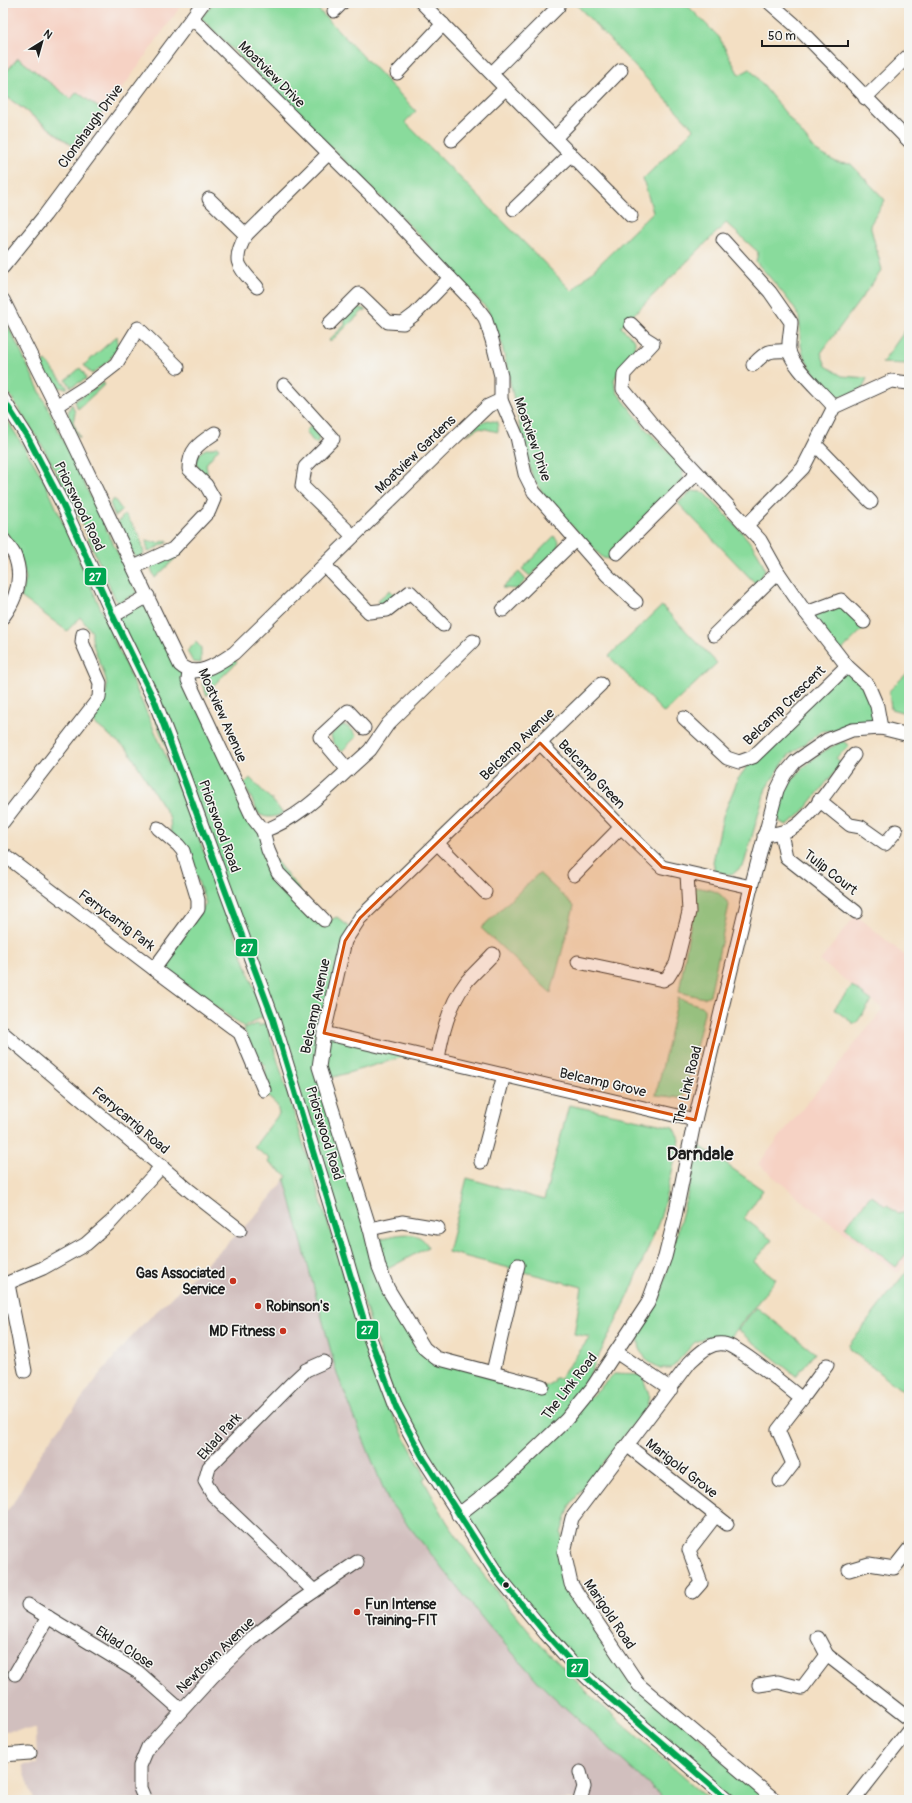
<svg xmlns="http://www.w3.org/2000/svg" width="912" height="1803" font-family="Pangolin,sans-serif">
	<rect width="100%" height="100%" fill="#f6f6f2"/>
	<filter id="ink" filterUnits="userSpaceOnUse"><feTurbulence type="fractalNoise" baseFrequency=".025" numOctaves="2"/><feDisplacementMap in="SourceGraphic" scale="8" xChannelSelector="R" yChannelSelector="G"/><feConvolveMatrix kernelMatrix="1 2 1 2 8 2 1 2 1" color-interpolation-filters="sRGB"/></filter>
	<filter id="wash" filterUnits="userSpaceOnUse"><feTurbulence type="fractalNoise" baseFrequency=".012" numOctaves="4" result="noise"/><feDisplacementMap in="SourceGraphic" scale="16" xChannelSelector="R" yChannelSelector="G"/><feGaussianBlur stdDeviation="0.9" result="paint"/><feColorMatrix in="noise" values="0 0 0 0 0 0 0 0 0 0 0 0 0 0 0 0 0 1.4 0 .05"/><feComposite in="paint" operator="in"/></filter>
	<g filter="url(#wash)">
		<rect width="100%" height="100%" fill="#f3dfc3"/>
		<g fill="#f6d2c4">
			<polygon points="3,3 183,3 78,151 3,96"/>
			<polygon points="856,915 909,959 909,1258 897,1273 804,1202 758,1164 883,1009 820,961"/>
		</g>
		<polygon fill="#d1bfbe" points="285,1180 337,1374 388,1500 487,1624 543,1687 665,1800 34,1800 22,1765 37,1764 36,1729 3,1731 3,1514 12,1505 42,1451 101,1373 136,1331 250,1222"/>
		<g fill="#89db9c" stroke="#527c5c">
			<path d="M213,3H312L416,111L405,122L572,291L653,212L643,179L694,129L575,3H685L719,37L739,75L750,69L816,151L838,163L851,164L885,200L870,225L882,270L821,353L826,366L842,376L867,378L863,388L849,395L837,397C823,383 804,366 801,345C799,336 801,326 799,318C796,306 765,272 756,262L758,252L726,223L621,327L635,341V354L619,370L614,380L617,392L645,428L683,468V480L611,552L610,559L603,558L548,501L533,478L525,450L501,341L487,309L423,239L201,18Z"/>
			<polygon points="18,58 71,99 77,92 103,111 77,149 3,94 3,68 7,71"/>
			<polygon points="356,306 366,310 365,312 363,311 330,342 329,340 345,325 344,317"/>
			<polygon points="3,315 137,593 117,603 78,515 44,449 3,384"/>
			<polygon points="909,325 909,364 882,363"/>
			<path d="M117,336C121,354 105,364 92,374L84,365Z"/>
			<path d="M46,361L68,388C53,390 47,375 41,364Z"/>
			<polygon points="80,368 84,373 86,379 71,387 66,380"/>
			<polygon points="103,383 105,384 78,409 75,401"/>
			<path d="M72,404L75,413L73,422L80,438H79C73,427 63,415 72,404Z"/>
			<path d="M3,413L44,480L164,752L220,892L264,1016L244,1027L169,972L165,962L206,904L186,847L171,832L170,818L128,750L90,720C112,693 110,686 97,656C94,647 91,641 92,632L80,617L67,631L21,597L26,579L22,561L15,545L3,529Z"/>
			<polygon points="488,420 498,422 498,432 486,429 478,428 467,435 479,423"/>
			<polygon points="313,424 320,434 317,444 312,440 306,431"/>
			<path d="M217,446L219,448L206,464L208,478C205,475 201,472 199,469C191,457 203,447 214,448Z"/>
			<path d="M692,491L702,492L707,495C724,514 761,547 765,571L756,584L678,503Z"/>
			<polygon points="114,499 122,510 115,517 110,503"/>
			<polygon points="125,514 140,536 144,554 139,557 134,556 118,522"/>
			<polygon points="554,536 559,542 557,550 530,576 522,569"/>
			<polygon points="167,540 168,542 148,552 146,541 158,543"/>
			<polygon points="182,548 184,550 155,578 150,566"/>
			<polygon points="519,572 526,580 517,589 502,588"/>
			<polygon points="390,590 395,595 388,603 379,604 378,600"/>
			<path d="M149,599L269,852L325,922L337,917L354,931L345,943L315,1034L319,1072L325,1032L413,1054L320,1081L370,1242C387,1237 419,1225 428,1247L382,1272L430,1355L542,1388L553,1382L554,1378H560L590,1337L574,1334L582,1287L448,1252L467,1178L544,1200L569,1105L673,1127L680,1140L660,1219L629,1295L567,1420L614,1374L642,1375L649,1395L647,1407L570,1505L561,1533L570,1584L638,1685L775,1800H728L584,1676L499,1576L397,1407L274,1018L115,618Z"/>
			<polygon points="841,600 867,625 838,654 806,614"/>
			<polygon points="662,606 717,663 664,713 609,656"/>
			<polygon points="196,642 201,648 201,663 193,662 187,651"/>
			<polygon points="235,660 237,662 210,689 207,696 202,684 207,677"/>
			<polygon points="847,666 868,685 881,728 822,731 789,755 766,788 744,864 732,875 715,872 713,862 723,816 738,779 753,758"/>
			<polygon points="909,671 909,714 891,709 889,691"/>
			<path d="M340,725C349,725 352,730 357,736L342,751L333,743L331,735Z"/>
			<path d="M843,741L849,746L836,758L842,763L801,814L787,825L780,822L776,812C789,777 809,757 843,741Z"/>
			<path d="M250,778C261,790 275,801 283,814C274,817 267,819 259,814L244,784Z"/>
			<polygon points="539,873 574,906 551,993 481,928"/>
			<path d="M694,887C711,890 719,889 729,905L710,995L704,998L679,992L692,915L693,888Z"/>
			<polygon points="852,986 872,1001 857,1022 854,1024 834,1009"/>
			<polygon points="678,998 701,1006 704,1009 704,1013 685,1094 681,1098 656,1095"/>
			<polygon points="258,1023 259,1026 266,1023 368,1353 394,1418 426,1477 423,1479 447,1522 482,1573 535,1639 592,1697 710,1800 665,1800 543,1687 487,1624 388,1500 337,1374 285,1180 287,1176 268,1162 270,1159 254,1147 279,1114 277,1105 267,1096 265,1065 254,1054 244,1029"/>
			<polygon points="700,1146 763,1190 744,1218 772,1240 754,1262 776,1279 730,1338 705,1337 694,1343 672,1368 660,1368 649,1362 640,1351 638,1335 660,1298"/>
			<polygon points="871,1195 885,1206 887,1205 897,1213 909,1211 909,1250 896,1267 845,1227"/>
			<polygon points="909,1268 909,1396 849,1349 849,1345"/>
			<polygon points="756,1307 815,1353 796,1376 738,1330"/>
		</g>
	</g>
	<g filter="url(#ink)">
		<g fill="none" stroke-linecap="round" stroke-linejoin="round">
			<defs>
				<g id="minor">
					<polyline points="422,3 631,216"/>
					<polyline points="770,3 794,24 909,141"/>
					<polyline points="334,11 342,3"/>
					<polyline points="192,18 376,200 473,302 485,318 492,340 501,376 501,400 517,437 525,474 534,492 607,575 636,602"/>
					<polyline points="397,73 443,24"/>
					<polyline points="492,73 558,7"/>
					<polyline points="865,98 909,55"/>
					<polyline points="555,138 621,70"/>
					<polyline points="452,140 506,88"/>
					<polyline points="209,199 246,235"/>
					<polyline points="514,209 571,154"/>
					<path d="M723,240L770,292L791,322C791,331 788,341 789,350C791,366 823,393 834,407"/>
					<polyline points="3,267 45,215 203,3"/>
					<path d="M257,287C238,266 231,262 246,235L328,154"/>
					<path d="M3,300L56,406L180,665C196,680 219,663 234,653L444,448L488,406L501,400"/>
					<polyline points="329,324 359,294 388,322 403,323 415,314 450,278"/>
					<polyline points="631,324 645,338 653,343 624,374 623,389 651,423 760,540 778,572 806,613 847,666 868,685 877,706 881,728"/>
					<path d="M753,365C766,351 769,350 789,351"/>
					<polyline points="284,385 333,439 305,467 302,486 353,536"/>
					<polyline points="3,399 28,438 62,503 113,616 155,702 184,777 272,1016 343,1247 367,1330 396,1407 423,1458 499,1577 546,1634 572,1663 597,1687 728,1800"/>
					<polyline points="56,406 89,385 116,364 138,328 178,367"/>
					<polyline points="816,445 871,502"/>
					<polyline points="747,525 803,468 834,407 891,381 909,383"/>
					<path d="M3,539C6,543 11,549 14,554C24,577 17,598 3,617"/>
					<polyline points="617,553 697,473"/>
					<polyline points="326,564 329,570 369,612 387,610 410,592 443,625"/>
					<path d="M134,567L173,549L209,511L214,499L206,485L189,469C189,449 200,443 215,433"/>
					<polyline points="503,610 575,540"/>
					<polyline points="806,613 841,600 864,622"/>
					<polyline points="113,616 148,596"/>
					<polyline points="714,635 778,572"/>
					<polyline points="189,672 188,680 253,818 263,831 268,850 278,873 324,920"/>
					<polyline points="684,718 727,758 739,762 753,757 847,666"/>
					<polyline points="540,743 621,827 662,867 751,887"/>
					<polyline points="348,770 370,750 388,724 473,641"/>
					<polyline points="819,800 850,825 861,827 885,844 896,831"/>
					<polyline points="3,822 99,698 100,683 82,642 83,634"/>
					<path d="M263,831C297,819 322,794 348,770L320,737L348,711L364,728"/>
					<polyline points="781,833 786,857 856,912"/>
					<path d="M764,835C773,834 781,833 789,830C811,820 838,775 854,755"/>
					<polyline points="438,844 485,892"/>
					<polyline points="3,854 154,969 198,909 198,900 183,851 178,845 158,828"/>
					<polyline points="574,875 621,827"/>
					<polyline points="578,962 663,980 668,977 676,964 689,912 687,873"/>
					<polyline points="154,969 240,1033 264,1090"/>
					<polyline points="3,1033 190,1191 240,1230"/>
					<polyline points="324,1033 695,1120"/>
					<path d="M438,1059C442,1032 450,1003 467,981C475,972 485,963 493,954"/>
					<polyline points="481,1162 504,1075"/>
					<polyline points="370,1229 402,1222 438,1228"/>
					<polyline points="8,1284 25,1371"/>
					<polyline points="3,1285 43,1268 86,1244 111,1222 162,1166"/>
					<polyline points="616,1352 671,1389"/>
					<polyline points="493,1372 518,1265"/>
					<polyline points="542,1386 436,1358 424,1348 388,1289 379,1267 370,1229 319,1067 324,1033 345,941 360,918 601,684"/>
					<polyline points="628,1446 727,1524"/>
					<polyline points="780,1481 793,1464 778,1430 802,1399"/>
					<polyline points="458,1515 503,1480 566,1420 592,1388 648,1303 665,1257 674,1221 693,1128 751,887 777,790 785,774 795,762 827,740 852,730 881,728 909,735"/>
					<polyline points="849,1570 869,1564 894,1568 909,1549"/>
					<polyline points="314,1591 213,1495 205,1481 209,1467 292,1383 306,1370 324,1362"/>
					<polyline points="693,1592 701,1583 689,1550 716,1515"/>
					<polyline points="28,1605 138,1672 181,1710"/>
					<polyline points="818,1638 827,1655"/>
					<polyline points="15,1674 48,1617"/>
					<polyline points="759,1685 778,1682 802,1688 827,1655 909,1719"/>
					<polyline points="3,1755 30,1753"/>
					<polyline points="580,1772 584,1787 580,1800"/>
					<polyline points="145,1800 140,1788 140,1766 148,1747 212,1677 253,1637 294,1605 357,1562"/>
					<path d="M775,1800L639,1685L571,1584L564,1552L572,1518L690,1362C700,1353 710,1342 724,1344C737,1345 789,1389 802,1399L827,1365"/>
					<polyline points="854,1800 909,1730"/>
				</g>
			</defs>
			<use href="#minor" stroke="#3c3935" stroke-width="15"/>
			<use href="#minor" stroke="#fff" stroke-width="13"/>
			<defs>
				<polyline id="bus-1" points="3,399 28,438 62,503 113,616 155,702 272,1016 367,1330 396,1407 423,1458 499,1577 546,1634 572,1663 597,1687 728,1800"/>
			</defs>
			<use href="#bus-1" stroke="#f6f6f2" stroke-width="9"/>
			<use href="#bus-1" stroke="#00a651" stroke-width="6"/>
		</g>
	</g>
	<path fill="#d4530e" fill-opacity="0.2" stroke="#d4530e" stroke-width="3" stroke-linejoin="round" d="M540,743L662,867L751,887L695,1120L324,1033L345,941L360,918Z"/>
	<g fill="#c8321e" stroke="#f6f6f2" stroke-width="1.5">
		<circle cx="233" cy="1281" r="4"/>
		<circle cx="258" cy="1306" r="4"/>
		<circle cx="283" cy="1331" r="4"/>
		<circle cx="357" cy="1612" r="4"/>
	</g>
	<circle fill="#1c1c1c" stroke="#f6f6f2" stroke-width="1.5" cx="506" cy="1585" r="3.5"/>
	<g text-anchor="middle" stroke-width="3" stroke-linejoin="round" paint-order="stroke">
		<g font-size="14" fill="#1c1c1c" stroke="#f6f6f2">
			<text transform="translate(272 74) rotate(45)" y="5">Moatview Drive</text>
			<text transform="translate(90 126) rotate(-54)" y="5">Clonshaugh Drive</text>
			<text transform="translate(533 439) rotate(71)" y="5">Moatview Drive</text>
			<text transform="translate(415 454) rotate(-44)" y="5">Moatview Gardens</text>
			<text transform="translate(80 506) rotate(64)" y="5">Priorswood Road</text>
			<text transform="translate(784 705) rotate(-44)" y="5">Belcamp Crescent</text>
			<text transform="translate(223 715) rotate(66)" y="5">Moatview Avenue</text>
			<text transform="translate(517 744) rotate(-44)" y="5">Belcamp Avenue</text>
			<text transform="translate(592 774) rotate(46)" y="5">Belcamp Green</text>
			<text transform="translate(220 826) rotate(70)" y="5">Priorswood Road</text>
			<text transform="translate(831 872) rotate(38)" y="5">Tulip Court</text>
			<text transform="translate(117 920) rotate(37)" y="5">Ferrycarrig Park</text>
			<text transform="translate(315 1006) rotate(-78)" y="5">Belcamp Avenue</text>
			<text transform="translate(603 1082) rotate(13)" y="5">Belcamp Grove</text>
			<text transform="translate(687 1085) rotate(-76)" y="5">The Link Road</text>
			<text transform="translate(131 1120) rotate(40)" y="5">Ferrycarrig Road</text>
			<text transform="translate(325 1133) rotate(73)" y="5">Priorswood Road</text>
			<text transform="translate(569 1386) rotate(-52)" y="5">The Link Road</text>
			<text transform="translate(219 1436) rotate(-48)" y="5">Eklad Park</text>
			<text transform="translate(682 1468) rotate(38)" y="5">Marigold Grove</text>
			<text transform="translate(610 1614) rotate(56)" y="5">Marigold Road</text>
			<text transform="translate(125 1647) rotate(33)" y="5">Eklad Close</text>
			<text transform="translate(215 1655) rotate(-44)" y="5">Newtown Avenue</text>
		</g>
		<g font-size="14" font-weight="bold" fill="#1c1c1c" stroke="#f6f6f2" text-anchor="end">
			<text x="225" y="1278">Gas Associated<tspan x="225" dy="16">Service</tspan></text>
			<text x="266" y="1311" text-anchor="start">Robinson's</text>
			<text x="275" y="1336">MD Fitness</text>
			<text x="365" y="1609" text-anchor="start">Fun Intense<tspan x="365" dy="16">Training-FIT</tspan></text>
		</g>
		<g font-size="18" font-weight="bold" fill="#1c1c1c" stroke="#f6f6f2">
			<text x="700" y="1160">Darndale</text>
		</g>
	</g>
	<g stroke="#f6f6f2" stroke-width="1.5">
		<rect x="84" y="567" width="23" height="19" rx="4" fill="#00a651"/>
		<rect x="235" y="938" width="23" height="19" rx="4" fill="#00a651"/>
		<rect x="356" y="1320" width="23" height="20" rx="4" fill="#00a651"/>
		<rect x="566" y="1658" width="23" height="20" rx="4" fill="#00a651"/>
	</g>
	<g font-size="11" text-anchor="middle" font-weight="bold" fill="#fff">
		<text x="95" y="581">27</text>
		<text x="247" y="952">27</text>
		<text x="367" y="1334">27</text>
		<text x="577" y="1672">27</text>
	</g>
	<rect width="912" height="1803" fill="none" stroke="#f6f6f2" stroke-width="16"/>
	<g transform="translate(42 42) rotate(37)" stroke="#f6f6f2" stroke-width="3" paint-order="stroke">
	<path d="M0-3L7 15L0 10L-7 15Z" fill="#1c1c1c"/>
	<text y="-6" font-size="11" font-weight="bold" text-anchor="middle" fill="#1c1c1c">N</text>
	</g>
	<path d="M762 40v6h86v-6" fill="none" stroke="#1c1c1c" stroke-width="2"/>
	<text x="768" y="40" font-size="12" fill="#1c1c1c" stroke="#f6f6f2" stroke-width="3" paint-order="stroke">50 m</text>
</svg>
